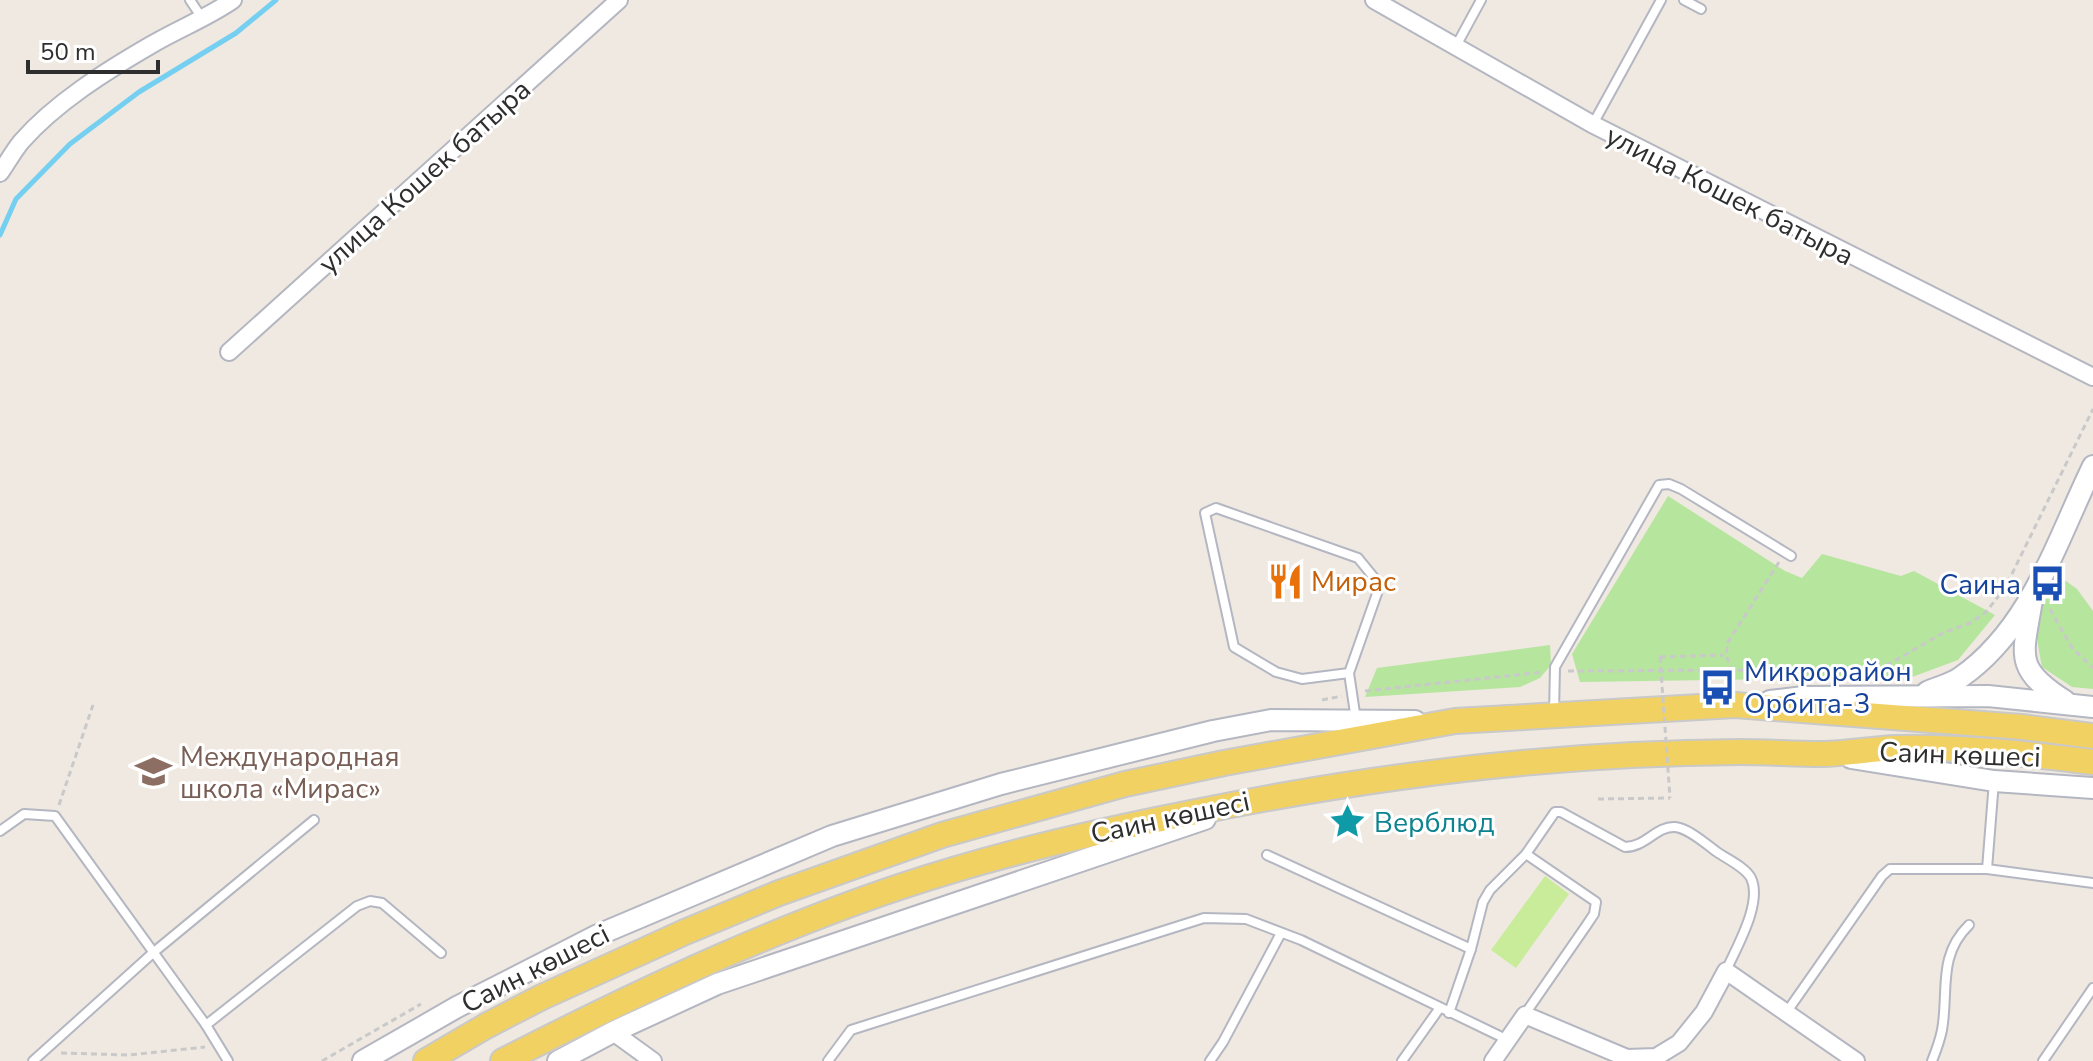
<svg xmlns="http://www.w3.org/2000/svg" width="2093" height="1061" font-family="'Nunito Sans',sans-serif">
	<rect width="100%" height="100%" fill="#efe9e1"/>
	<g fill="#b6e59e">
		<polygon points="1668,496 1785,571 1802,578 1822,554 1901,576 1914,571 1995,615 1958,660 1912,677 1580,682 1572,654"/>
		<path d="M2052,571L2077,589L2093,611V689L2072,687L2042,667C2034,625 2032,610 2052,571Z"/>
		<polygon points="1550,645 1551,665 1540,678 1520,687 1365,697 1377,668"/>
	</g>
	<polygon fill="#c9ec9a" points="1545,876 1569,894 1516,968 1491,950"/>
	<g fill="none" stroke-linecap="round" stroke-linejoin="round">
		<polyline stroke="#75cff0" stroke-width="5" points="0,235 16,199 70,144 139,92 236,33 276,0"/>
		<defs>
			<g id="service">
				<polyline points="190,0 202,18"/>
				<polyline points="1684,0 1701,9"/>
				<polyline points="1456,46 1481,0"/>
				<polyline points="1593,124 1661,0"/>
				<polyline points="1349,673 1302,679 1276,672 1234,647 1205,513 1216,508 1358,558 1380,585 1349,673 1356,720"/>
				<polyline points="1554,713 1555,667 1659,485 1669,484 1681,489 1791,556"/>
				<polyline points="0,831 24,814 55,816 206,1025 228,1061"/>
				<polyline points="1267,855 1471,949"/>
				<polyline points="1987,869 1994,781"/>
				<path d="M1449,1013L1471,949L1483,902L1490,890L1526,854L1555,812H1561L1625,847C1646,847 1656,826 1675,827C1688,828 1706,844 1717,852C1727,859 1745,867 1751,878C1763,903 1736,948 1726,971"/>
				<polyline points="1786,1013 1882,876 1890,869 1987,869 2093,883"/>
				<polyline points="1525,1014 1586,926 1594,914 1596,902 1526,854"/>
				<polyline points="206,1025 357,906 370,901 382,903 441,953"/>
				<polyline points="33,1061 154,952 314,820"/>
				<polyline points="828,1061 851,1030 1204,918 1246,919 1301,940 1508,1040"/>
				<polyline points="1210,1061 1223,1042 1281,933"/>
				<polyline points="1402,1061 1439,1009"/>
				<path d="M1932,1061C1936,1051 1940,1040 1942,1030C1949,992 1937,956 1969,925"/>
				<polyline points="2043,1061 2093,988"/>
			</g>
			<g id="minor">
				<polyline points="1374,0 1592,124 2093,377"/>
				<path d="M0,173C7,163 13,152 21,142C55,103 106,71 151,45C178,29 207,18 233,0"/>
				<polyline points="229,352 619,0"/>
				<polyline points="613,1032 653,1061"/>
				<polyline points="1493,1061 1525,1015 1627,1058 1656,1057 1679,1043 1704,1012 1726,971 1856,1061"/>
			</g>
			<g id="tertiary">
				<path d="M2032,600C2023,656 2013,668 2065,701"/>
				<path d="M1927,692C1938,687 1952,684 1961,677C2031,628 2057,540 2093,466"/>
				<polyline points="1770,701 1804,697 1988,696 2093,707"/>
				<polyline points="1851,758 1994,781 2093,788"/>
				<polyline points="363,1061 457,1007 598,935 832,836 1001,784 1213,731 1271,720 1415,721"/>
				<polyline points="558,1061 613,1032 717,984 1205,819"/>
			</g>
			<g id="primary">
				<polyline points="426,1061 486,1026 542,997 685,932 779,893 942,835 1125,784 1224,763 1455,721 1735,705 2022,727 2093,736"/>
				<path d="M503,1061C644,989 798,916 950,871C1029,847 1110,829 1191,813C1371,776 1555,753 1739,752C1767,752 1794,754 1822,754C1846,754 1871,749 1896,748C1961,746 2028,754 2093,762"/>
			</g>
		</defs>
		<use href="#service" stroke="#b4b7c1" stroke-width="12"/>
		<use href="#minor" stroke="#b4b7c1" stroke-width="20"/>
		<use href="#tertiary" stroke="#b4b7c1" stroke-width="24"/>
		<use href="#primary" stroke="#c9c9c9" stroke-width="28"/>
		<g stroke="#c9c9c9" stroke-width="3" stroke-dasharray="6 4" stroke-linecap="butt">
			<polyline points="1779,562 1728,642 1726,655 1732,670 1875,672 1943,633 1970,623 1986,612 2005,588 2093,409"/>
			<polyline points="2050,609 2072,648 2093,668"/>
			<polyline points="1660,657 1724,655"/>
			<polyline points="1568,671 1732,670"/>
			<polyline points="1365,691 1544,672"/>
			<polyline points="1322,700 1342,696"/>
			<polyline points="1598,799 1670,798"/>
			<polyline points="59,805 93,705"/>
			<polyline points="61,1053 129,1055 205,1047"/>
			<polyline points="322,1061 421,1004"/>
		</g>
		<use href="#service" stroke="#fff" stroke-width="8"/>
		<use href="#minor" stroke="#fff" stroke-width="16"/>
		<use href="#tertiary" stroke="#fff" stroke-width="20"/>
		<use href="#primary" stroke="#f2d163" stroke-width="24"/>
		<polyline stroke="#c9c9c9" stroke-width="3" stroke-dasharray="6 4" stroke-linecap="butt" points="1660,657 1670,798"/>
	</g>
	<defs>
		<symbol id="restaurant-bare" viewBox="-9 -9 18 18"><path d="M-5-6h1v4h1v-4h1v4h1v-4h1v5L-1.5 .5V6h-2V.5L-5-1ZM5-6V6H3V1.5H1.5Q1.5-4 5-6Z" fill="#e8710a" stroke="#fff" stroke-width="2.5" paint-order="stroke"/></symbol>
		<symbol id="bus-bare" viewBox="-9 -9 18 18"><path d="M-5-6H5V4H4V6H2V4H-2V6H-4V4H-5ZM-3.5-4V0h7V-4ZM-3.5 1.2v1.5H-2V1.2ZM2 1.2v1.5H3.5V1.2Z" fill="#1a4fb4" stroke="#fff" stroke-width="2.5" paint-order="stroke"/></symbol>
		<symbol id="school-bare" viewBox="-9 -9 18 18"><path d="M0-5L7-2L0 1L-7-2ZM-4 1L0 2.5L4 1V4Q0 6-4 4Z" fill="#8d6e63" stroke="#fff" stroke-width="2.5" paint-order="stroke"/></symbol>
		<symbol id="sight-bare" viewBox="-9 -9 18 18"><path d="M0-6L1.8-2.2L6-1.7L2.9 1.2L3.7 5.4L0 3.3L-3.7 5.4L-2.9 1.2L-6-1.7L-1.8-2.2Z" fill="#0f9aa8" stroke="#fff" stroke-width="2.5" paint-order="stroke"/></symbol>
	</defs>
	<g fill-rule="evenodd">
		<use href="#restaurant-bare" x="1260" y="556" width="51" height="51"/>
		<use href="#bus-bare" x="2022" y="558" width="51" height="51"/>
		<use href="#bus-bare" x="1692" y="662" width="51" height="51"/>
		<use href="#school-bare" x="128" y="746" width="51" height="51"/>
		<use href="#sight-bare" x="1322" y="796" width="51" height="51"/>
	</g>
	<g text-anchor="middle" stroke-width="6" stroke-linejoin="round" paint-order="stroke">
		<g font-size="28" fill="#2e2e2e" stroke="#fff">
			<text transform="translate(424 176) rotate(-42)" y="10">улица Кошек батыра</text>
			<text transform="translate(1730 195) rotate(27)" y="10">улица Кошек батыра</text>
			<text transform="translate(1960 754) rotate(2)" y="10">Саин көшесі</text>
			<text transform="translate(1170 817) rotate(-12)" y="10">Саин көшесі</text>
			<text transform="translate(535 968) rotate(-27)" y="10">Саин көшесі</text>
		</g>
		<g font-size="28" fill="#c56008" stroke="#fff" text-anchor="start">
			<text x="1311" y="591">Мирас</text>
		</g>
		<g font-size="28" fill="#164399" stroke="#fff" text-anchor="end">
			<text x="2021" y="594">Саина</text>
			<text x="1744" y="681" text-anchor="start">Микрорайон<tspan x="1744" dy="32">Орбита-3</tspan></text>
		</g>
		<g font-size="28" fill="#785e54" stroke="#fff" text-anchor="start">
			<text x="180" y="766">Международная<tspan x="180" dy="32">школа «Мирас»</tspan></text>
		</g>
		<g font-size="28" fill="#0d838f" stroke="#fff" text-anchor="start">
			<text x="1374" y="832">Верблюд</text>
		</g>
	</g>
	<path d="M28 60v12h130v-12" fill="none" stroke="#2e2e2e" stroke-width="4"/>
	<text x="40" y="60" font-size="24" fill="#2e2e2e" stroke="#ffffff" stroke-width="6" paint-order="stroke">50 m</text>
</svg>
